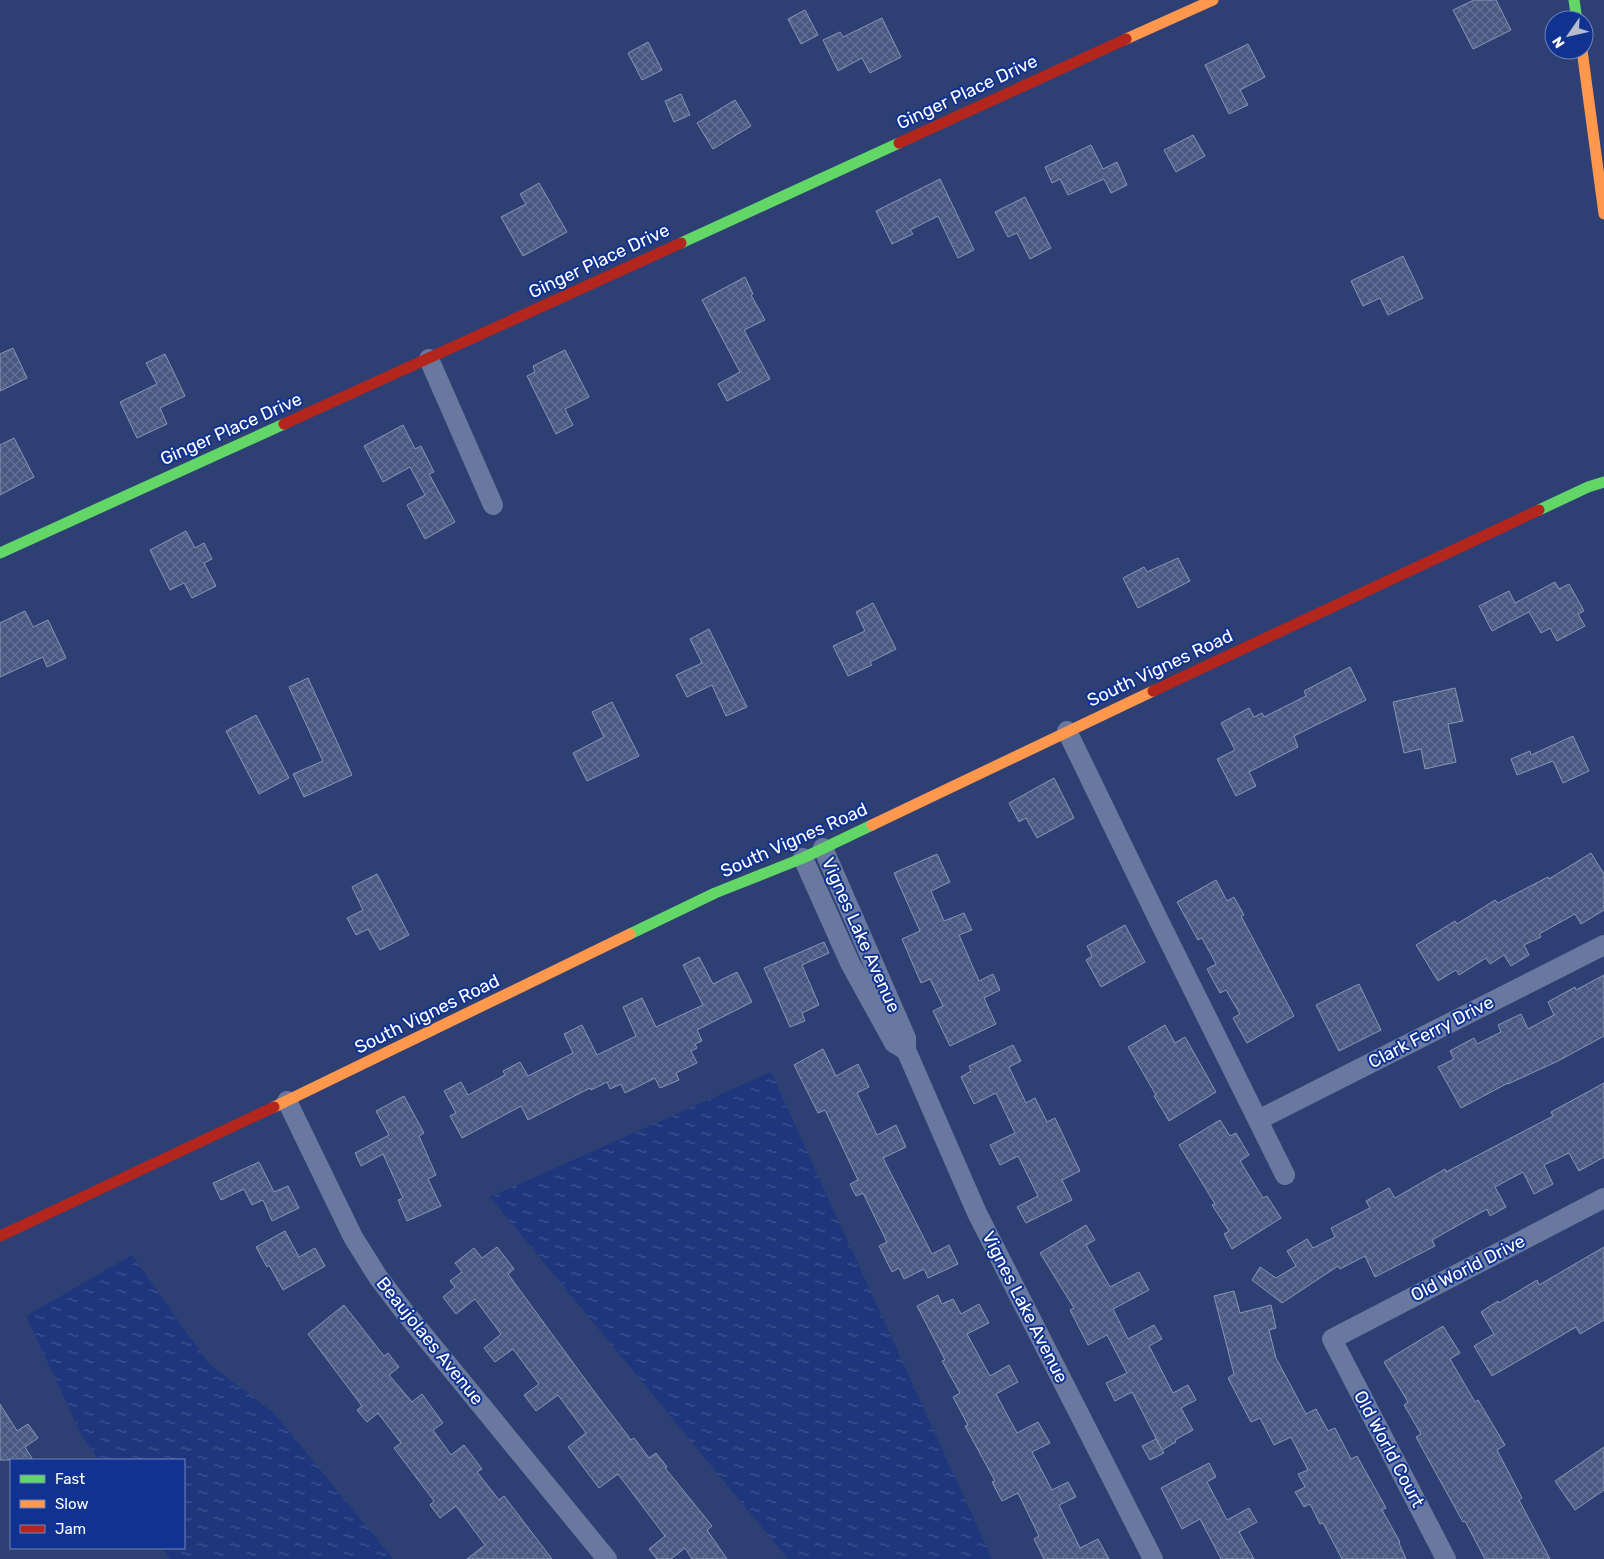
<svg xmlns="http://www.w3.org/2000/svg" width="1604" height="1559" font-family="Rubik,sans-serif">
	<defs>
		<pattern id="water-ripples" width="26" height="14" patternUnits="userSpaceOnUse" patternTransform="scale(1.25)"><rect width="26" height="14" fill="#1e377c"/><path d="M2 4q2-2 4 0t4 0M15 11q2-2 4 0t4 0" fill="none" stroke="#405590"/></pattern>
		<pattern id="building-cross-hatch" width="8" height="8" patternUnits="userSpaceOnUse" patternTransform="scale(1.25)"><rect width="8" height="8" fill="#485881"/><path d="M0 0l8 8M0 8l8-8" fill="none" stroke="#637194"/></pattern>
	</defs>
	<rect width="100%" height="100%" fill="#2d3f73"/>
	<g fill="url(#water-ripples)">
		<polygon points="771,1072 992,1559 788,1559 490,1197"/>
		<polygon points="132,1255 209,1364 274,1413 393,1559 170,1559 162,1548 184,1548 184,1460 99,1460 82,1436 26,1316"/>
	</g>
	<g fill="url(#building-cross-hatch)" stroke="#8995b5">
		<polygon points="1474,0 1496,0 1511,30 1473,49 1453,10"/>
		<polygon points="805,10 818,35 801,44 788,19"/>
		<polygon points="882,18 901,57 870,73 862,58 838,71 823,40 840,32 843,37"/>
		<polygon points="648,42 662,70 642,80 628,53"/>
		<polygon points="1248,44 1265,77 1240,90 1248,105 1229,114 1205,65"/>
		<polygon points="681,94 690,115 674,122 665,101"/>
		<polygon points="735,100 751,126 713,149 697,123"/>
		<polygon points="1193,135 1205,156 1176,172 1164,150"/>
		<polygon points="1091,145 1103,169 1117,162 1127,185 1111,193 1104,179 1068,195 1060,179 1052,183 1045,167"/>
		<polygon points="940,179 974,250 958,258 938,216 910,230 913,234 892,244 876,211"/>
		<polygon points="539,183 567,232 523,256 501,217 526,204 520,194"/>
		<polygon points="1025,197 1051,248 1030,259 1017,233 1008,237 995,212"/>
		<polygon points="1403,256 1423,298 1388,315 1380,298 1363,306 1351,281"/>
		<polygon points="745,277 753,294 751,295 765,320 744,330 770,379 727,401 718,384 740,372 702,300"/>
		<polygon points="13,348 27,378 0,391 0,354"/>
		<polygon points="565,350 589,397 565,409 573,425 556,434 527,376 535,372 533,366"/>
		<polygon points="165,354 185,396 160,408 167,424 137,438 120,402 157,384 146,363"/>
		<polygon points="403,425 415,449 421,446 434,472 429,474 455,522 425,539 407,505 425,495 410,467 383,482 364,446"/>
		<polygon points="14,438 34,477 0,495 0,445"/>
		<polygon points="186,531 195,548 204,543 212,559 204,563 216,586 192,598 184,583 170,590 150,550"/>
		<polygon points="1178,558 1190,581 1138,608 1123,578 1144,567 1147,572"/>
		<polygon points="1555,582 1559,589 1569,584 1584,611 1578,614 1585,626 1557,641 1550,628 1541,633 1529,612 1492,631 1479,606 1509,591 1515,603"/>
		<polygon points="873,603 896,649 870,662 872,665 848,676 833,646 865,631 856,612"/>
		<polygon points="25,611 33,627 48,620 66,658 47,667 43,657 0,677 0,623"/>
		<polygon points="709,629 747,707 726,716 712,685 687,697 676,675 702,663 690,639"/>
		<polygon points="1350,667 1366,700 1294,736 1298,747 1249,772 1256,786 1236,796 1217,759 1235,750 1221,723 1249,708 1254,717 1262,713 1264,717 1306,696 1304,691"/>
		<polygon points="308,678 352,775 304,797 293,774 323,761 289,687"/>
		<polygon points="1455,688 1463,721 1448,724 1456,762 1425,769 1421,749 1404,753 1393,702"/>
		<polygon points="612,702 639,756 587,781 573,753 604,737 592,712"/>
		<polygon points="256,715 289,778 259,794 226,731"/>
		<polygon points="1573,736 1589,771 1563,783 1553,761 1517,775 1511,759 1530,751 1531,755"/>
		<polygon points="1054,778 1074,818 1037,838 1026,818 1019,822 1009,803"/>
		<polygon points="1591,853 1604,874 1604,910 1581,924 1575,914 1539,934 1541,937 1524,945 1529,955 1511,966 1504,955 1490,964 1486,958 1459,975 1456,970 1438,981 1416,945 1455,921 1457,924 1495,900 1498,903 1548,877 1549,879"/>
		<polygon points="937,854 950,882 931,891 944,921 964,913 972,930 959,935 979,981 993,974 1000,990 984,998 996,1024 950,1046 933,1011 943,1006 930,979 921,983 902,939 920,931 894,873"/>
		<polygon points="377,874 409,935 380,950 368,929 356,935 347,918 363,910 352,887"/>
		<polygon points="1216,880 1227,901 1234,897 1244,915 1241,916 1294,1016 1247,1043 1233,1018 1240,1014 1226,990 1220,993 1207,969 1216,964 1202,938 1198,940 1177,902"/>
		<polygon points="1125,925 1145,962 1101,987 1086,960 1092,956 1087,946"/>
		<polygon points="824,942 829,953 802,965 819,1005 802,1013 805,1021 790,1027 764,968"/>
		<polygon points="699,957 713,984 737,972 752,1002 697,1030 702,1041 695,1044 697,1048 691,1051 697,1063 676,1073 679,1080 660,1088 655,1078 625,1093 621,1084 610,1089 607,1082 591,1090 590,1088 528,1120 521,1106 462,1138 450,1116 456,1113 444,1091 461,1082 468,1095 505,1075 503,1071 520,1062 528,1076 573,1053 564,1034 582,1025 597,1055 636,1036 623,1007 642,998 656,1027 703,1005 683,965"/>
		<polygon points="1604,975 1604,1036 1558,1061 1508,1084 1508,1083 1461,1108 1438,1067 1454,1059 1450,1051 1474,1038 1477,1044 1501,1032 1498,1025 1521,1014 1528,1029 1554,1015 1548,1002 1575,987 1576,990"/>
		<polygon points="1359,984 1381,1030 1339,1051 1316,1005"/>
		<polygon points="1165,1025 1175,1043 1185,1037 1216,1092 1169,1121 1154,1096 1156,1095 1128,1047"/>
		<polygon points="1013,1045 1021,1061 1009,1067 1026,1103 1035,1098 1047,1122 1055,1118 1080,1171 1062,1180 1072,1200 1026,1223 1017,1207 1038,1196 1018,1156 1000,1165 990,1145 1015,1133 996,1093 974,1104 961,1077 971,1071 969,1066"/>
		<polygon points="823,1049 836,1076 858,1064 869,1087 857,1093 877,1135 896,1125 906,1147 883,1158 932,1254 949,1245 958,1264 928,1278 924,1269 904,1279 899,1268 892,1272 879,1246 887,1242 863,1193 856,1196 850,1184 858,1180 825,1110 818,1113 794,1065"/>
		<polygon points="1604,1083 1604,1157 1579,1171 1569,1153 1544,1165 1553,1184 1534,1194 1523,1172 1495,1187 1506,1207 1490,1216 1487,1209 1432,1240 1435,1246 1375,1277 1365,1256 1340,1269 1338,1266 1282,1303 1252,1280 1260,1267 1276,1278 1296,1266 1287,1251 1307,1239 1313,1248 1335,1237 1331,1228 1370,1208 1366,1201 1389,1188 1395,1198 1445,1169 1446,1172 1553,1116 1551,1112"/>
		<polygon points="404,1096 424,1133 419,1136 436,1175 428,1179 441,1206 407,1221 398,1200 403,1198 383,1154 361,1166 355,1153 389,1135 376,1111"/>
		<polygon points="1220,1120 1230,1136 1236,1133 1249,1155 1240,1161 1263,1198 1267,1196 1281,1218 1232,1249 1224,1234 1229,1231 1212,1205 1215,1204 1179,1145"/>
		<polygon points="259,1162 274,1192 288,1186 299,1208 272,1221 263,1200 252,1205 244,1189 221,1200 213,1183"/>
		<polygon points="1086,1225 1095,1240 1086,1245 1110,1287 1139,1272 1149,1290 1113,1309 1128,1339 1154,1325 1162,1339 1149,1346 1173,1393 1188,1385 1196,1400 1181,1408 1193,1430 1175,1440 1176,1442 1162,1450 1132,1392 1115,1401 1106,1383 1127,1373 1107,1335 1088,1345 1070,1310 1074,1308 1040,1253"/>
		<polygon points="285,1231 299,1257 315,1248 325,1266 283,1290 269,1265 267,1267 256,1247"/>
		<polygon points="497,1247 514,1269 508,1274 590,1386 631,1440 634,1438 649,1458 656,1453 667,1467 665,1468 712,1526 707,1530 727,1559 692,1559 685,1548 671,1559 657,1559 649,1549 665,1536 618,1474 599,1488 568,1447 586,1433 558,1395 536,1411 524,1395 539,1384 513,1349 495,1362 484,1348 501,1334 475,1299 456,1314 443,1297 455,1287 450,1281 462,1272 455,1263 474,1248 482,1258"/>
		<polygon points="1604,1247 1604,1320 1580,1334 1576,1327 1492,1376 1474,1346 1494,1334 1481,1312 1498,1301 1499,1303 1537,1280 1539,1285"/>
		<polygon points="1234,1291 1240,1313 1271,1305 1276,1328 1269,1330 1276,1358 1306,1414 1316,1409 1328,1431 1335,1428 1351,1459 1357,1456 1386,1508 1382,1510 1400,1542 1399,1543 1406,1559 1342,1559 1323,1523 1320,1524 1310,1504 1304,1507 1295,1492 1305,1487 1298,1474 1308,1470 1291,1437 1274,1445 1260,1418 1251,1422 1228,1378 1234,1374 1214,1296"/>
		<polygon points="938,1295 942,1304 953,1299 961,1314 979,1304 989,1323 967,1334 990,1376 1009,1365 1018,1382 996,1394 1017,1433 1038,1422 1050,1443 1032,1452 1052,1490 1068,1482 1076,1497 1059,1505 1080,1548 1098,1539 1109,1559 1044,1559 1034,1539 1039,1536 1018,1493 1002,1501 992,1482 995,1481 965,1426 968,1425 953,1397 960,1393 942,1361 945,1360 917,1306"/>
		<polygon points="344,1305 384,1356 388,1353 399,1367 389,1375 412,1402 422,1394 443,1423 433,1430 451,1455 464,1445 482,1469 477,1472 499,1500 504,1496 552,1559 467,1559 485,1545 456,1506 440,1518 430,1505 434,1501 394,1448 401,1443 378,1413 367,1422 357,1410 362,1406 308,1334"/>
		<polygon points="1443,1326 1460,1353 1450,1359 1475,1402 1478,1400 1505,1445 1497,1450 1522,1498 1519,1500 1550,1559 1485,1559 1465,1521 1463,1522 1416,1437 1421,1434 1404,1405 1408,1402 1384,1362"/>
		<polygon points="0,1404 17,1431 28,1424 38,1438 25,1447 33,1460 0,1460"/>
		<polygon points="1156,1439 1164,1453 1150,1460 1142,1446"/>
		<polygon points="1604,1447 1604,1490 1575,1510 1555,1481"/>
		<polygon points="1209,1463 1216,1477 1207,1482 1227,1520 1249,1508 1257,1522 1239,1532 1254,1559 1221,1559 1200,1519 1182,1529 1161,1488"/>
	</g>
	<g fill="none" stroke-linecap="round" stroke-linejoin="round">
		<g stroke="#69789e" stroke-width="20">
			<polyline points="429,359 493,505"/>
			<polyline points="1067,731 1160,923 1285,1175"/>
			<polyline points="823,848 906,1038 906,1050 977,1213 1153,1559"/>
			<polyline points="803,858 850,963 894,1043 906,1050"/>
			<polyline points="287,1101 353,1237 378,1277 403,1310 607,1559"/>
			<polyline points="1258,1120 1604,945"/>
			<polyline points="1446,1559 1332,1339 1604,1198"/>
		</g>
		<g stroke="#63d668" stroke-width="11">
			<polyline points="1574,0 1577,20"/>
			<polyline points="681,243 899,143"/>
			<polyline points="1539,510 1588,487 1604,482"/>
			<polyline points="0,553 284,424"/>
			<polyline points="630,934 715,893 803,858 872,825"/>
		</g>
		<g stroke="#ff974d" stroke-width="11">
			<polyline points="1126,39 1213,0"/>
			<polyline points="1582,50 1604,214"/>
			<polyline points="872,825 1153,691"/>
			<polyline points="274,1107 630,934"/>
		</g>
		<g stroke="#b3261e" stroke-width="11">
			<polyline points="899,143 1126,39"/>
			<polyline points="284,424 681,243"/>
			<polyline points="1153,691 1539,510"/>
			<polyline points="0,1236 274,1107"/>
		</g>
	</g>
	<g text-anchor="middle" stroke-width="4" stroke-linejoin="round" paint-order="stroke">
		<g font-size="18" fill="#fff" stroke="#103290">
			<text transform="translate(967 92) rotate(-25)" y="6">Ginger Place Drive</text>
			<text transform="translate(599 261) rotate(-25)" y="6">Ginger Place Drive</text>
			<text transform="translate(231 429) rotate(-24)" y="6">Ginger Place Drive</text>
			<text transform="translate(1160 668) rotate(-25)" y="6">South Vignes Road</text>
			<text transform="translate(794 840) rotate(-24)" y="6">South Vignes Road</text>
			<text transform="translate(861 935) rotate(66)" y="6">Vignes Lake Avenue</text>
			<text transform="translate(427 1014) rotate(-26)" y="6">South Vignes Road</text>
			<text transform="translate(1431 1032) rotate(-27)" y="6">Clark Ferry Drive</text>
			<text transform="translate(1468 1268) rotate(-27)" y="6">Old World Drive</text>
			<text transform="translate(1025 1307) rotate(63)" y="6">Vignes Lake Avenue</text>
			<text transform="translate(430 1341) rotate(51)" y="6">Beaujolaes Avenue</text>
			<text transform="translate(1389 1449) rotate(62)" y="6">Old World Court</text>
		</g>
	</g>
	<rect x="10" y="1459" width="175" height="90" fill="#103290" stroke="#7084bc"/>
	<rect x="20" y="1475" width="25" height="8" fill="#63d668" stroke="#7084bc"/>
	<text x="55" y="1484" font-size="15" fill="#ffffff">Fast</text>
	<rect x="20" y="1500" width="25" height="8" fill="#ff974d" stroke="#7084bc"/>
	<text x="55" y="1509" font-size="15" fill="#ffffff">Slow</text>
	<rect x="20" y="1525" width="25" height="8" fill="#b3261e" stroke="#7084bc"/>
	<text x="55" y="1534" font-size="15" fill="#ffffff">Jam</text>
	<g transform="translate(1569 35) rotate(236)"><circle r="24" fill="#103290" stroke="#7084bc"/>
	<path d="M0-4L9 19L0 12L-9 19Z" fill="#b6bcce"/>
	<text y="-8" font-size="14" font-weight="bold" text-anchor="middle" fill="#ffffff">N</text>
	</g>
</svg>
